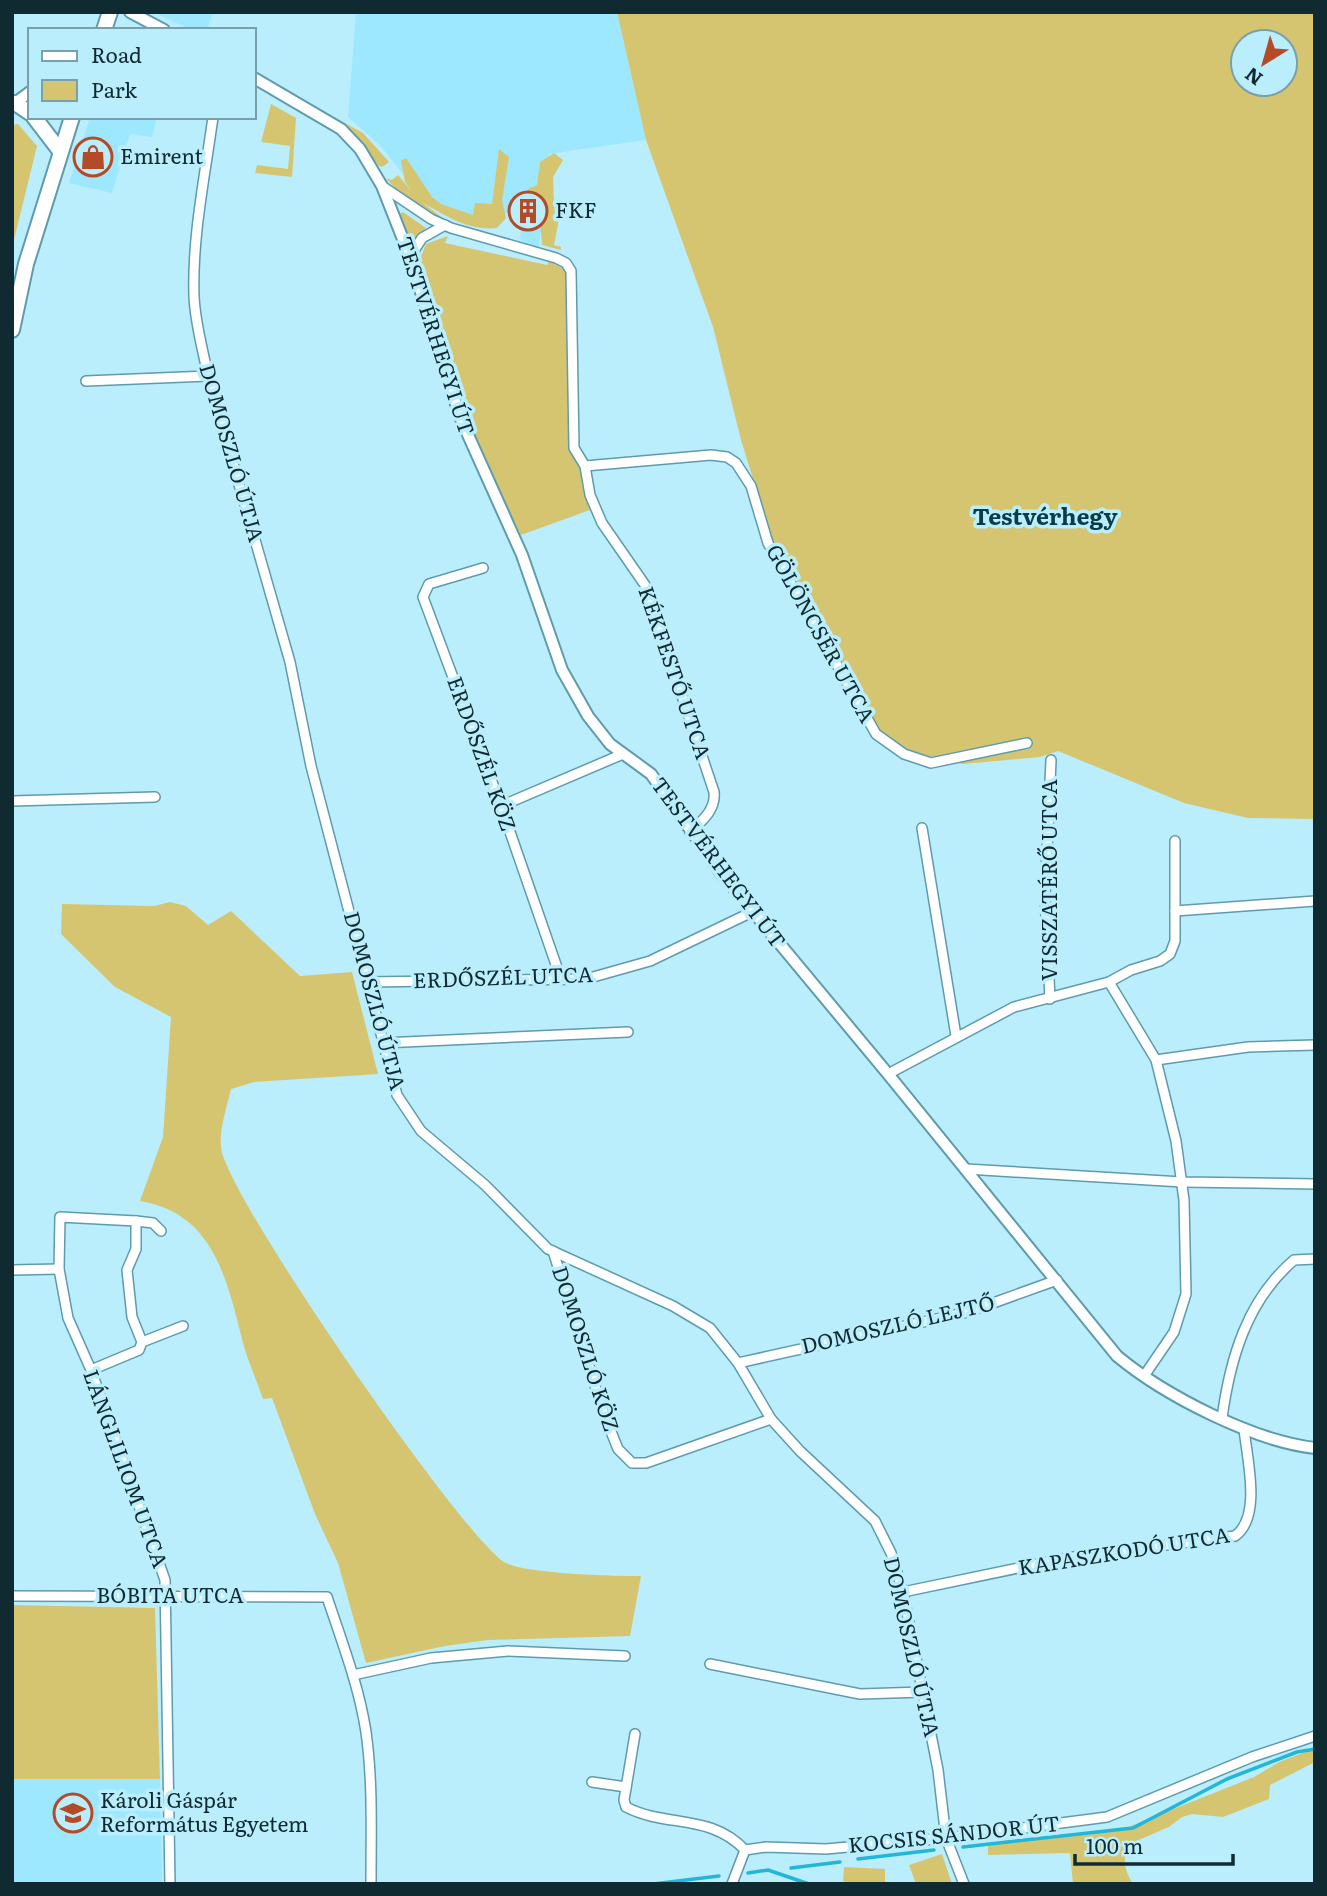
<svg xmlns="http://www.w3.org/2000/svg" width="1327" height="1896" font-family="Literata,serif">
	<rect width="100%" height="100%" fill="#bbeefd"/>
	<g fill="#9de8fe">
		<polygon points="153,12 213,12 207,30 191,30"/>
		<polygon points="356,12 617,12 646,140 549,154 539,247 528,245 520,239 522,221 518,221 518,215 496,212 495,224 425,202 380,145 348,117"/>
		<polygon points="90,117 157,117 152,137 130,134 112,193 69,183"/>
		<polygon points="118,1778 160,1779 162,1884 12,1884 12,1779"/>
	</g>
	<g fill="#d5c570" fill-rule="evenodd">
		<path d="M617,12H1315V819L1248,818L1184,803L1058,751L1040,757L963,764L912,752L880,731L771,537L741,440L713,327L646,140ZM1243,42H1285V84H1243Z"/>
		<polygon points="271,104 296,118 292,177 255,173 257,165 288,169 290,146 261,142"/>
		<polygon points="341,121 363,133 389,162 382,167 378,165"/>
		<polygon points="18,124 37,146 12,248 12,125"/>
		<path d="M499,149L509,157L502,200L506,218L497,228C468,231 447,216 423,203L448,222C425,212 402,198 386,178L392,180L398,175L412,192L405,182L401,161L406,158L432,197L441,204L473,215L475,203L492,204Z"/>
		<polygon points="554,153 563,160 553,177 554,203 561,209 554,245 561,247 561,250 542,245 538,199 526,194 529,188 537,185 540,162"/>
		<polygon points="403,212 426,228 410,244 398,215"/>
		<polygon points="448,236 445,243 547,265 549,261 568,271 568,338 580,465 590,510 521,535 474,440 422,273 419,261 426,244"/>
		<path d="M170,902L186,906L208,925L231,911L300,976L352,972L378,1074L254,1082L231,1089C227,1106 219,1130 221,1147C224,1193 462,1536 504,1562C524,1574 615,1576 641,1576L630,1636L488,1640L445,1646L366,1663L338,1563L315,1514L272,1398L263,1399C257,1381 248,1362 243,1343C227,1280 214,1213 140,1201L163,1137L171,1017L115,987L61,934L62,904L154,906Z"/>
		<polygon points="12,1605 155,1608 160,1779 12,1779"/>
		<path d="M1315,1748V1762L1270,1785L1269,1799L1223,1817L1192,1814L1182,1817L1169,1827L1129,1844C1122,1860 1124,1869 1133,1884H1073L1070,1853L988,1855V1846L1003,1841L1123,1829L1254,1777L1279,1762Z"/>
		<polygon points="942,1854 952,1884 916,1884 909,1865"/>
		<polygon points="844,1867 885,1869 885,1884 851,1884 843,1881"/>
	</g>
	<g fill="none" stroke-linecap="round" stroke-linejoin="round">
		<g stroke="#22b6d8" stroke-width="3.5">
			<polyline points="963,1847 1133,1828 1227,1779 1297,1752 1315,1749"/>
			<polyline points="858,1859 934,1850"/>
			<polyline points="791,1868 840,1862"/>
			<polyline points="748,1873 768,1870 809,1884"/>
			<polyline points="653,1884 719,1876"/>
		</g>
		<defs>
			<g id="minor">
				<path d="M213,117C205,176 192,237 194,296C195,323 203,350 208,376L290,662L311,766L397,1095L421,1131L485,1185L548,1249L673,1306L710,1328L738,1363L771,1419L800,1451L875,1521L891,1553L903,1592L938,1770L946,1838L964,1884"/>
				<path d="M382,186L431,219L451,228L556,258L566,263L571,271L574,448L585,466L590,495L602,523L645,585L714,792C716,810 702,821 690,832"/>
				<polyline points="410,257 422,238 445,225"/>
				<polyline points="86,381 208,376"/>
				<polyline points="585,466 711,455 727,457 736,463 751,486 768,543 876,734 904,754 931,763 1027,743"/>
				<polyline points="483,568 429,584 423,597 501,806 561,979"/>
				<polyline points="12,801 155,797"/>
				<polyline points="501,806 623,754"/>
				<polyline points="922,828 956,1036"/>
				<polyline points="1175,911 1315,901"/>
				<polyline points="367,982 586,979 650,961 752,912"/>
				<polyline points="1109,982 1156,1060 1176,1141 1184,1200 1186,1294 1174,1332 1144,1376"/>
				<polyline points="1050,999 1045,896 1051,760"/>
				<polyline points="382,1043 628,1032"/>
				<polyline points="1156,1060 1248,1047 1315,1045"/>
				<polyline points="888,1074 1014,1007 1109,982 1131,970 1160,961 1170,954 1175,941 1175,841"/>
				<polyline points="966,1169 1182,1182 1315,1184"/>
				<polyline points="136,1221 153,1223 161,1231"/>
				<polyline points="553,1251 604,1414 618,1449 632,1463 646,1463 771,1419"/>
				<polyline points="12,1270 59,1269"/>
				<polyline points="142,1342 183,1326"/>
				<polyline points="738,1363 968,1312 1057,1280"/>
				<polyline points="91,1370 139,1350 142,1342 132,1317 127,1270 136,1249 136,1221 60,1217 59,1269 68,1318 91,1370 165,1580 170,1884"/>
				<path d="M1222,1418C1230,1359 1247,1300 1294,1260L1315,1259"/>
				<path d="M903,1592L1066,1558L1235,1536C1262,1517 1247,1459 1244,1429"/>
				<path d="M12,1596L327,1597C342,1642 359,1686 366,1732C373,1782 371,1833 371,1884"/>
				<polyline points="710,1664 860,1694 923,1692"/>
				<polyline points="353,1675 431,1658 508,1651 625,1656"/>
				<path d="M635,1734L624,1800L626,1807C667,1828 710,1813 745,1850"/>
				<polyline points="592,1782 626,1787"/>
				<polyline points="732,1884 745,1850 766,1847 826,1849 946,1838 1107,1817 1252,1757 1315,1736"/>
			</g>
			<g id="tertiary">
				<polyline points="130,12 164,30"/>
				<path d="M254,78L341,129L360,149L382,186L410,257L460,417L522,555L562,670L588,716L610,744L651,774L721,873L888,1074L1117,1356C1164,1395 1253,1441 1315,1448"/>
				<polyline points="15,103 30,92"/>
			</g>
			<g id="primary">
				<polyline points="104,30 110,12"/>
				<polyline points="15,103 30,113"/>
				<polyline points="34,117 60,151"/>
				<polyline points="12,330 26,264 72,117"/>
			</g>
		</defs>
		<use href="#minor" stroke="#5d9bad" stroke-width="12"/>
		<use href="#tertiary" stroke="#5d9bad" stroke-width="14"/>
		<use href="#primary" stroke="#5d9bad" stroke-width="18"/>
		<use href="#minor" stroke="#fff" stroke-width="9"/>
		<use href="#tertiary" stroke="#fff" stroke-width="10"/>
		<use href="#primary" stroke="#fff" stroke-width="14"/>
	</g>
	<defs>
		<symbol id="shop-ring" viewBox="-11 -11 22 22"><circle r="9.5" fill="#bbeefd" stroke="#b34b29" stroke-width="1.5"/><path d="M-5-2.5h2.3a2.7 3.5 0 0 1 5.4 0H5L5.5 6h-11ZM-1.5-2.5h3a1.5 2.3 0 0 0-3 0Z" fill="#b34b29"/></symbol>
		<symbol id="building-ring" viewBox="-11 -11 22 22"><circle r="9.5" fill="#bbeefd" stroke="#b34b29" stroke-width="1.5"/><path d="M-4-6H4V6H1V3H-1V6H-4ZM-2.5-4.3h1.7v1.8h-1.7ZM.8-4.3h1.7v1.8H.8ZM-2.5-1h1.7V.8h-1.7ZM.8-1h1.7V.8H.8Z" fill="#b34b29"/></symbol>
		<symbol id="university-ring" viewBox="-11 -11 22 22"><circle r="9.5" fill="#bbeefd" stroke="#b34b29" stroke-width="1.5"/><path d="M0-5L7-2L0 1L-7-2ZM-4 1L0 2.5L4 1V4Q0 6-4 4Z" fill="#b34b29"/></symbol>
	</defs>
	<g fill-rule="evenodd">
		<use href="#shop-ring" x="71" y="135" width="44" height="44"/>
		<use href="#building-ring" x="506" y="189" width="44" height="44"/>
		<use href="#university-ring" x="51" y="1791" width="44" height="44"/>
	</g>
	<g text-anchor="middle" stroke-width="7" stroke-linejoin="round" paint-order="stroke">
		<g font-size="21" fill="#102a31" stroke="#bbeefd" text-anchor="start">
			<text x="120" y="164">Emirent</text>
			<text x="555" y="218">FKF</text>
			<text x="100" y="1808">Károli Gáspár<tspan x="100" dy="24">Református Egyetem</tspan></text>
		</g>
		<g font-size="21" fill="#102a31" stroke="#bbeefd">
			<text transform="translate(435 336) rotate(72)" y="7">TESTVÉRHEGYI ÚT</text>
			<text transform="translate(231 453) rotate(74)" y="7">DOMOSZLÓ ÚTJA</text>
			<text transform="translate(820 634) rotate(61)" y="7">GÖLÖNCSÉR UTCA</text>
			<text transform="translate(674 673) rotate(71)" y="7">KÉKFESTŐ UTCA</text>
			<text transform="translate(481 754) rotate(70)" y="7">ERDŐSZÉL KÖZ</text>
			<text transform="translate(718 863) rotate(53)" y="7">TESTVÉRHEGYI ÚT</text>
			<text transform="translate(1050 880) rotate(-90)" y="7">VISSZATÉRŐ UTCA</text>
			<text transform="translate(503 978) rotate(-2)" y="7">ERDŐSZÉL UTCA</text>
			<text transform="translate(374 1001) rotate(75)" y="7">DOMOSZLÓ ÚTJA</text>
			<text transform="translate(898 1325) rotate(-13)" y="7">DOMOSZLÓ LEJTŐ</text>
			<text transform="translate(585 1349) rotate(72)" y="7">DOMOSZLÓ KÖZ</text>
			<text transform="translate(125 1469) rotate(70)" y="7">LÁNGLILIOM UTCA</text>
			<text transform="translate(1124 1552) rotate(-9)" y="7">KAPASZKODÓ UTCA</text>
			<text x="170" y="1603">BÓBITA UTCA</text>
			<text transform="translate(911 1647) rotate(77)" y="7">DOMOSZLÓ ÚTJA</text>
			<text transform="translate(954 1835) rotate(-6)" y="7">KOCSIS SÁNDOR ÚT</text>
		</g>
		<g font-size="23" font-weight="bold" fill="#073c49" stroke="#bbeefd">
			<text x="1045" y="525">Testvérhegy</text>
		</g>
	</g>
	<rect width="1327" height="1896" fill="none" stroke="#102a31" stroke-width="28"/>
	<rect x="28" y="28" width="228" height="91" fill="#bbeefd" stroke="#77a0ab" stroke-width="2"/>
	<rect x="42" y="51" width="35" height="10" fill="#ffffff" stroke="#77a0ab" stroke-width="2"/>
	<text x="91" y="63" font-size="21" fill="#102a31">Road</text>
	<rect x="42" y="80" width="35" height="21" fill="#d5c570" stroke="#77a0ab" stroke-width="2"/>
	<text x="91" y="98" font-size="21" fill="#102a31">Park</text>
	<g transform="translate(1264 63) rotate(217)"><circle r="33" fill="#bbeefd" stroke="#77a0ab" stroke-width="2"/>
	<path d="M0-5L12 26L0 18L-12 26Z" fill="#b34b29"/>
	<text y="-10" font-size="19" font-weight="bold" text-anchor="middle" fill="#102a31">N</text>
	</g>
	<path d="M1075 1854v10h158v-10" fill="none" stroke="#102a31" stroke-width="3.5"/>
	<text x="1086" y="1854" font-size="21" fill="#102a31" stroke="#bbeefd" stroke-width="5" paint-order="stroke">100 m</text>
</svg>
